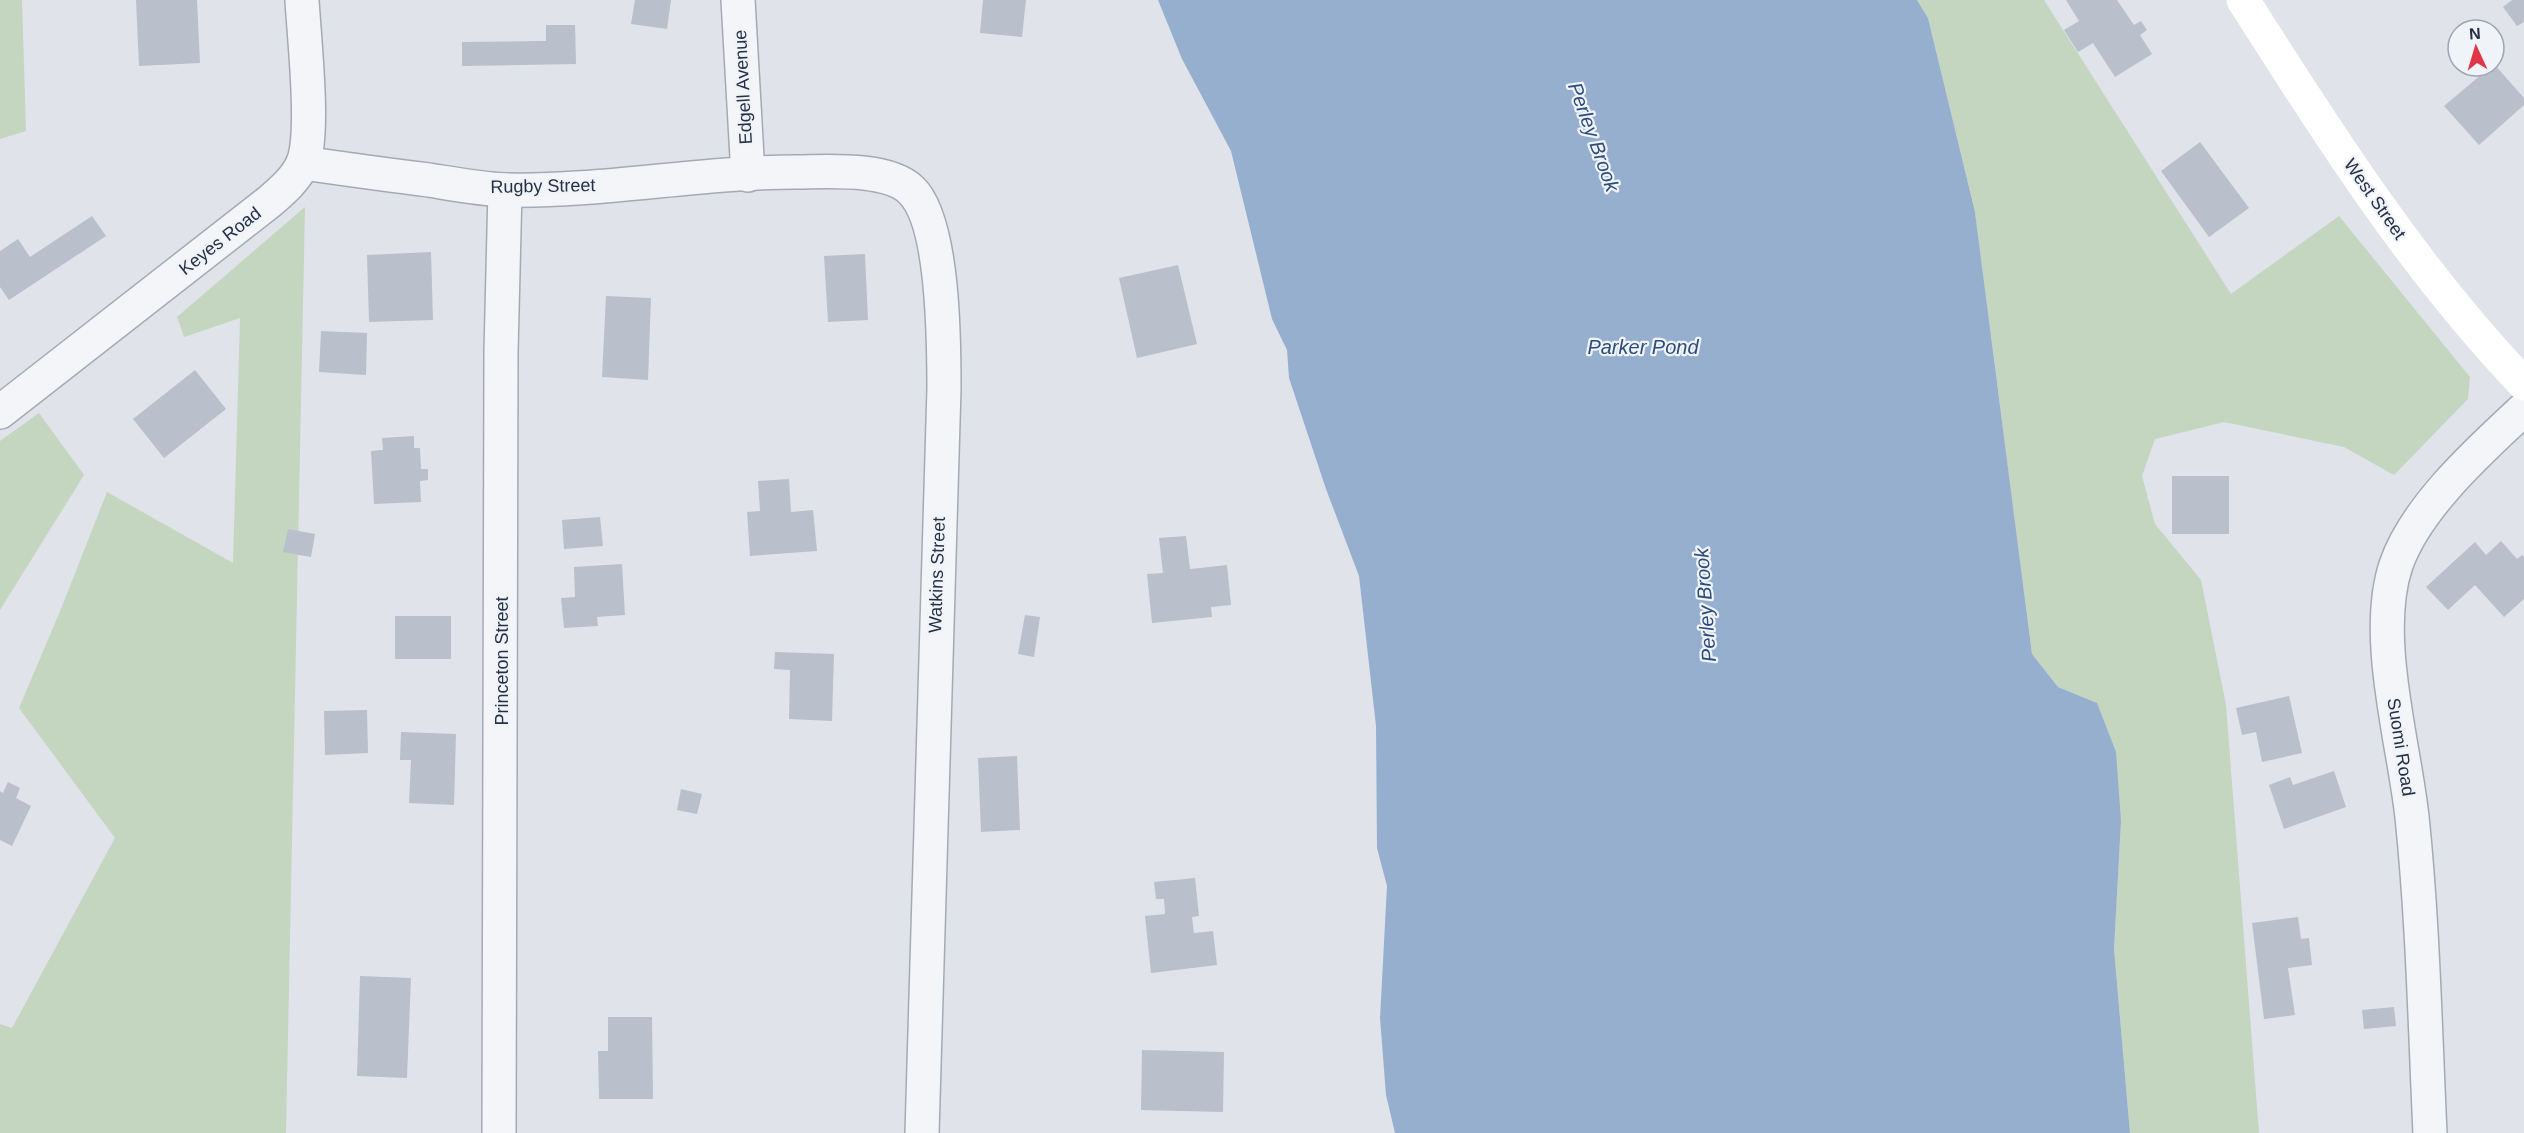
<svg xmlns="http://www.w3.org/2000/svg" width="2524" height="1133" font-family="Helvetica,sans-serif">
	<rect width="100%" height="100%" fill="#e0e3ea"/>
	<g fill="#c4d5c0">
		<polygon points="0,0 22,0 26,131 0,139"/>
		<polygon points="1917,0 2044,0 2231,294 2339,216 2470,377 2468,399 2394,475 2344,447 2224,422 2155,439 2142,476 2155,524 2201,580 2226,705 2259,1133 2130,1133 2114,949 2121,821 2097,703 2058,687 2032,654 1975,212 1928,18"/>
		<polygon points="305,207 286,1133 0,1133 0,1024 12,1028 115,838 19,708 61,609 107,492 233,563 240,318 184,337 177,317"/>
		<polygon points="39,413 84,475 0,610 0,441"/>
	</g>
	<polygon fill="#97afce" points="1158,0 1917,0 1928,18 1975,212 2032,654 2058,687 2097,703 2116,752 2121,821 2114,949 2130,1133 1395,1133 1386,1095 1380,1018 1387,886 1377,848 1376,726 1359,576 1326,489 1289,378 1287,350 1272,319 1231,151 1182,59"/>
	<g fill="#b9bfcb">
		<polygon points="136,0 197,0 200,63 139,66"/>
		<polygon points="635,0 671,0 667,29 631,24"/>
		<polygon points="983,0 1026,0 1022,37 980,33"/>
		<polygon points="2066,0 2117,0 2134,25 2141,21 2147,30 2140,35 2152,54 2115,77 2093,43 2078,52 2064,30 2079,21"/>
		<polygon points="2512,0 2524,0 2524,22 2517,26 2503,7"/>
		<polygon points="546,25 575,25 576,64 462,66 462,42 546,41"/>
		<polygon points="2494,64 2524,98 2524,105 2479,145 2444,106"/>
		<polygon points="2200,142 2249,208 2209,237 2161,171"/>
		<polygon points="92,216 106,236 9,300 0,287 0,251 18,239 30,257"/>
		<polygon points="431,252 433,320 369,322 367,255"/>
		<polygon points="865,254 868,320 828,322 824,256"/>
		<polygon points="1178,265 1197,344 1137,358 1119,278"/>
		<polygon points="606,296 651,298 648,380 602,377"/>
		<polygon points="321,331 367,333 366,375 319,372"/>
		<polygon points="195,370 226,409 164,458 133,419"/>
		<polygon points="414,436 414,448 420,448 421,469 428,469 428,480 420,481 421,502 374,504 371,451 383,450 382,438"/>
		<rect x="2172" y="476" width="57" height="58"/>
		<polygon points="789,479 791,512 813,510 817,551 750,556 747,512 760,511 758,481"/>
		<polygon points="600,517 603,546 564,549 562,520"/>
		<polygon points="288,529 315,534 311,557 283,552"/>
		<polygon points="1186,536 1190,569 1227,565 1231,605 1211,607 1212,617 1152,623 1147,574 1163,573 1159,538"/>
		<polygon points="2501,541 2517,559 2522,555 2524,557 2524,599 2504,617 2475,585 2448,610 2426,587 2475,542 2486,555"/>
		<polygon points="622,564 625,615 597,617 598,626 564,628 561,598 575,597 574,567"/>
		<polygon points="1025,615 1040,617 1034,657 1018,654"/>
		<rect x="395" y="616" width="56" height="43"/>
		<polygon points="775,652 834,654 832,721 789,719 790,670 774,669"/>
		<polygon points="2289,696 2302,753 2262,762 2256,732 2242,735 2236,708"/>
		<polygon points="367,710 368,753 325,755 324,711"/>
		<polygon points="401,732 456,734 454,805 409,803 411,760 400,760"/>
		<polygon points="1017,756 1020,830 981,832 978,758"/>
		<polygon points="2334,771 2346,807 2284,829 2269,785 2290,777 2293,785"/>
		<polygon points="8,782 20,788 16,798 31,806 12,846 0,840 0,791 3,793"/>
		<polygon points="681,789 702,794 697,814 677,810"/>
		<polygon points="1195,878 1199,916 1192,917 1194,933 1213,931 1217,965 1151,973 1145,916 1165,914 1164,899 1156,899 1154,882"/>
		<polygon points="2298,917 2301,939 2309,938 2312,965 2288,968 2295,1015 2264,1019 2252,923"/>
		<polygon points="360,976 411,978 407,1078 357,1076"/>
		<polygon points="2394,1007 2396,1026 2364,1029 2362,1010"/>
		<polygon points="608,1017 652,1017 653,1099 599,1099 598,1051 608,1051"/>
		<polygon points="1142,1050 1224,1052 1223,1112 1141,1110"/>
	</g>
	<g fill="none" stroke-linecap="round" stroke-linejoin="round">
		<defs>
			<g id="minor">
				<polyline points="738,0 748,175"/>
				<path d="M303,163C345,169 387,175 429,180C454,184 480,189 506,190C601,192 700,172 796,172C826,172 887,167 911,190C944,221 944,344 944,388L922,1133"/>
				<path d="M0,412L269,202C282,191 296,179 303,163C315,133 304,37 302,0"/>
				<polyline points="499,1133 501,352 505,190"/>
				<path d="M2430,1133C2425,1028 2423,922 2412,817C2404,743 2372,636 2396,565C2416,507 2480,450 2524,409"/>
			</g>
		</defs>
		<use href="#minor" stroke="#a4aab5" stroke-width="36"/>
		<use href="#minor" stroke="#f3f5f8" stroke-width="33"/>
		<path stroke="#fff" stroke-width="33" d="M2243,0C2328,134 2414,269 2524,384"/>
	</g>
	<g text-anchor="middle" stroke-width="4.5" stroke-linejoin="round" paint-order="stroke">
		<g font-size="18" fill="#263044" stroke="#f0f3f8">
			<text transform="translate(743 87) rotate(-93)" y="6">Edgell Avenue</text>
			<text transform="translate(543 186) rotate(-1)" y="6">Rugby Street</text>
			<text transform="translate(2375 199) rotate(55)" y="6">West Street</text>
			<text transform="translate(220 241) rotate(-38)" y="6">Keyes Road</text>
			<text transform="translate(937 575) rotate(-88)" y="6">Watkins Street</text>
			<text transform="translate(502 661) rotate(-90)" y="6">Princeton Street</text>
			<text transform="translate(2401 747) rotate(81)" y="6">Suomi Road</text>
		</g>
		<g font-size="20" font-style="italic" fill="#2c4c7c" stroke="#f0f3f8">
			<text transform="translate(1594 137) rotate(70)" y="7">Perley Brook</text>
			<text x="1643" y="354">Parker Pond</text>
			<text transform="translate(1705 605) rotate(-94)" y="7">Perley Brook</text>
		</g>
	</g>
	<g transform="translate(2476 48) rotate(356)"><circle r="28" fill="#f0f3f8" stroke="#9fa5b0" stroke-width="1.5"/>
	<path d="M0-4.5L10 22L0 15L-10 22Z" fill="#dd3748"/>
	<text y="-9" font-size="16" font-weight="bold" text-anchor="middle" fill="#263044">N</text>
	</g>
</svg>
